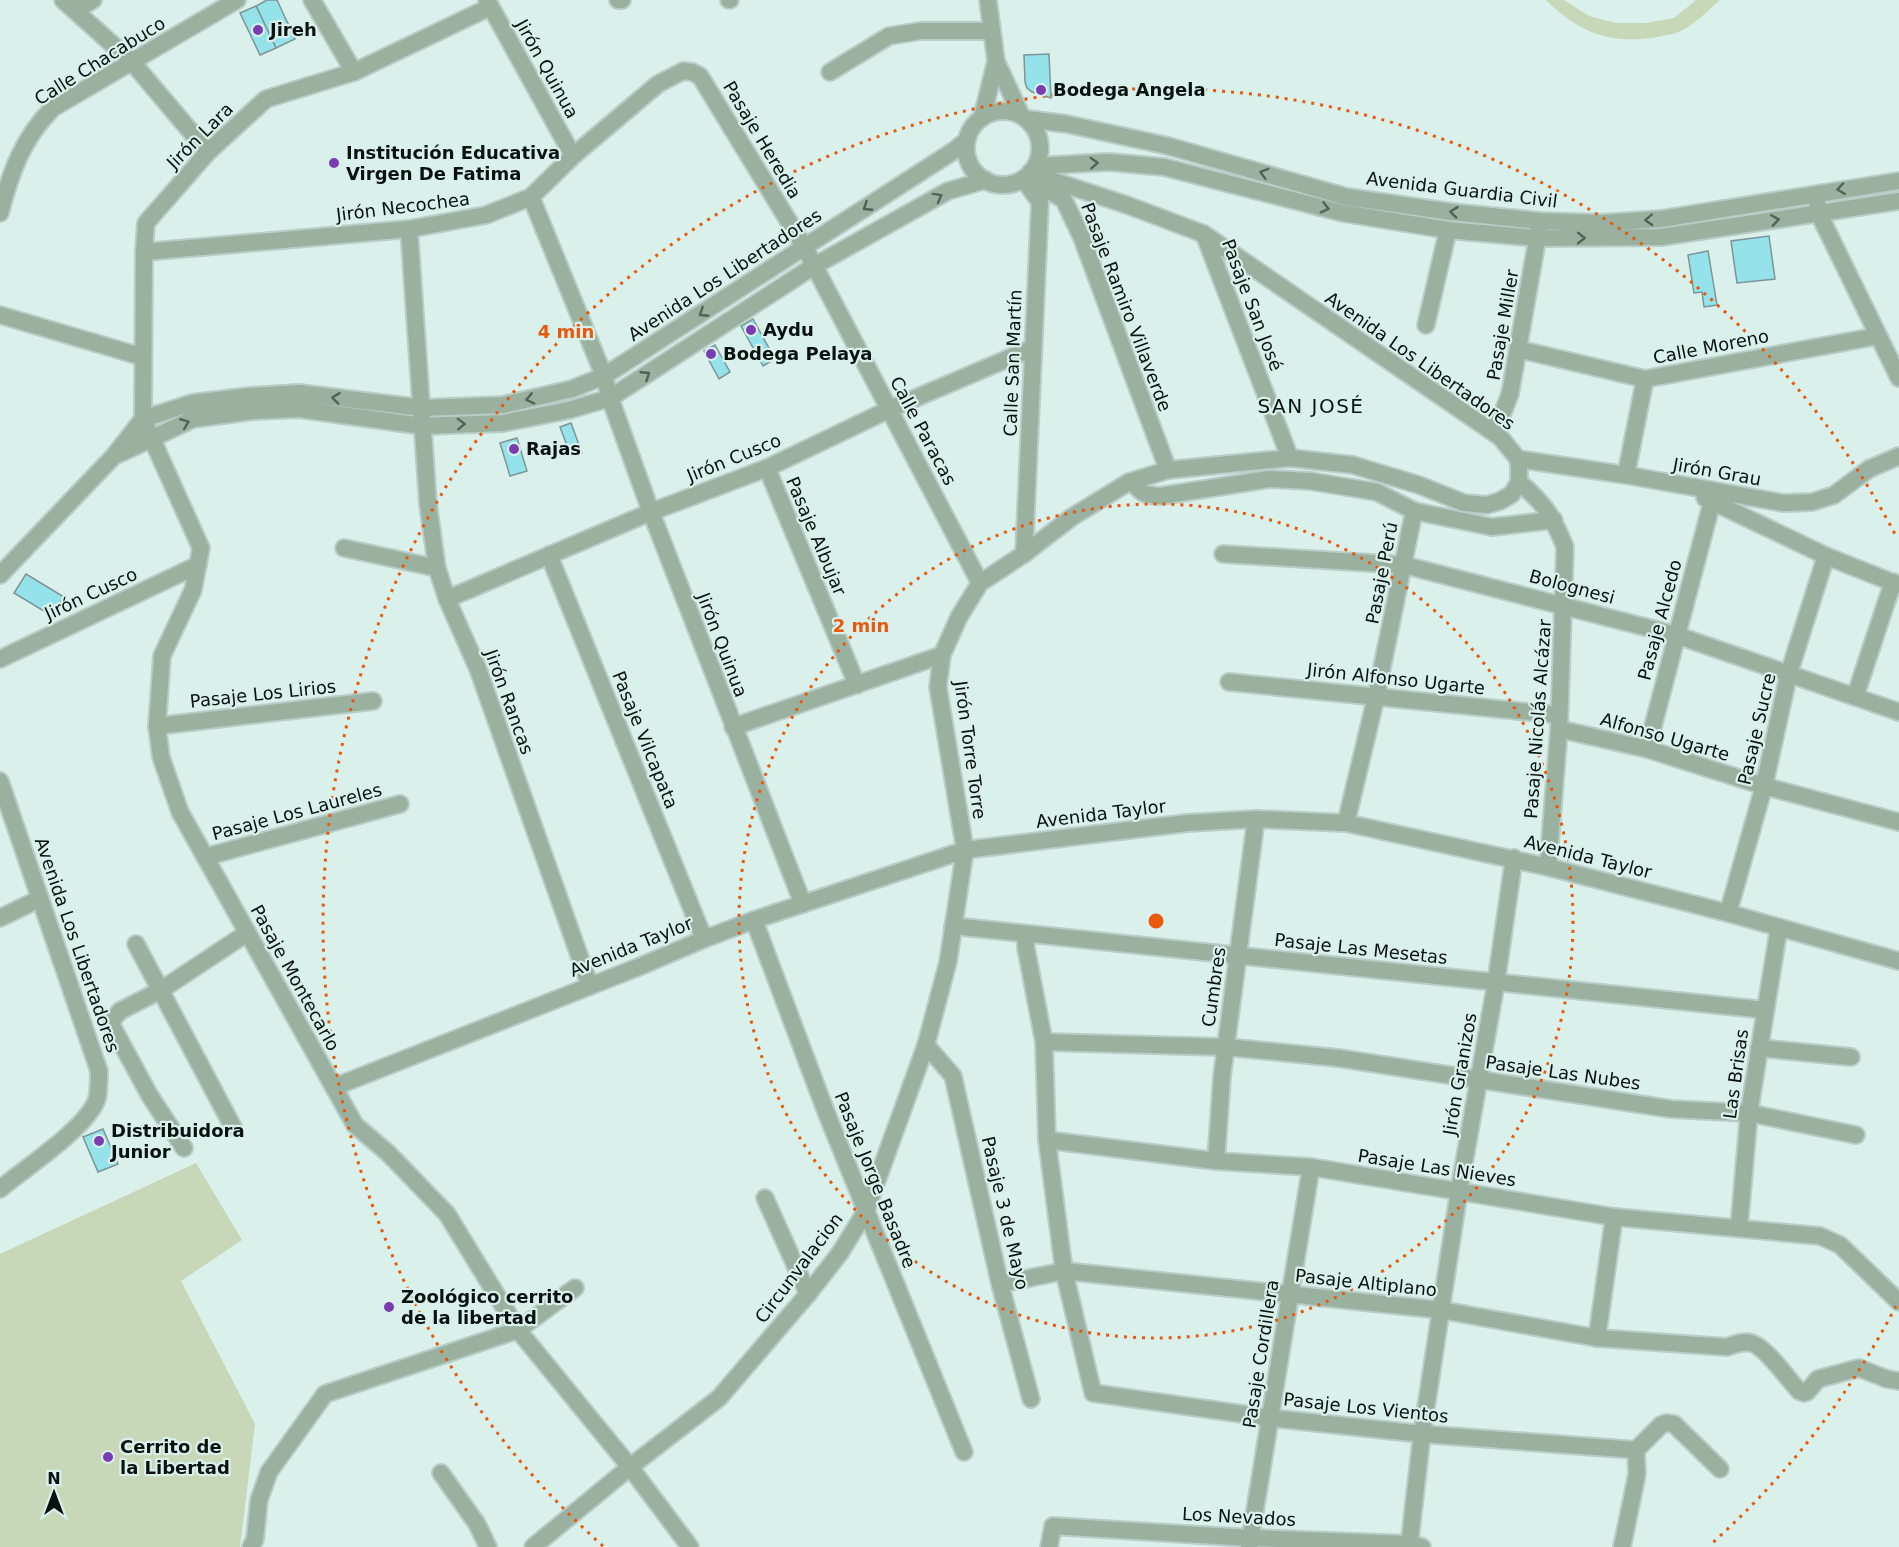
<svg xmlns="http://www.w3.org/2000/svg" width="1899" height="1547" font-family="'DejaVu Sans',sans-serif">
	<rect width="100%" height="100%" fill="#daf1eb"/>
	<g fill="#c7d7b7">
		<path d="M1546,0H1564L1589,16L1616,23H1646L1674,18L1696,0H1720C1707,11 1693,27 1676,33C1671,35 1664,35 1658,37C1611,45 1579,33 1546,0Z"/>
		<polygon points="196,1163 242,1240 181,1281 255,1424 240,1547 0,1547 0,1254"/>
	</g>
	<g fill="#94e2ea" stroke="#7e9496" stroke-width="1.5">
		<polygon points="267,0 277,0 295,39 276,48 256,6"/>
		<polygon points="256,6 276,48 260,55 240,13"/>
		<polygon points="1049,54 1051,98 1032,92 1027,88 1025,82 1024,55"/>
		<polygon points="1769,236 1775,279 1737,283 1731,241"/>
		<polygon points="1708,251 1717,305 1704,307 1702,292 1694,293 1688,255"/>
		<polygon points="753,319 775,359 763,366 741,326"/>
		<polygon points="715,345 730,372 719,379 704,351"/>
		<polygon points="571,423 582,453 571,456 560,427"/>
		<polygon points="517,438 527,471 510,476 500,443"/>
		<polygon points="26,574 64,597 52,616 14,593"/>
		<polygon points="103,1129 118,1164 98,1172 83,1137"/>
	</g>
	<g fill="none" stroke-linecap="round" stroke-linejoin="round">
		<defs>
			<g id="minor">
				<polyline points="63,0 132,62 208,152"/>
				<polyline points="312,0 354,72"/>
				<polyline points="487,0 573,156"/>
				<polyline points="618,0 622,0"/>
				<polyline points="729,0 730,0"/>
				<polyline points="988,0 996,61 1021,115"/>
				<polyline points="490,7 354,72 266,99 208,152 146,223 144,252 143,419 201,548 193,590 162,656 157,726 161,757 180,812 355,1125 388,1153 447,1214 518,1330 630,1467 690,1547"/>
				<polyline points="76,10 93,0"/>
				<polyline points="830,72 889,36 920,31 991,31"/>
				<circle cx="1003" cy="148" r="37"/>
				<polyline points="982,118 996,61"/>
				<polyline points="1027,119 1067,124 1168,146 1347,197 1451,212 1540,221 1601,223 1661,219 1899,181"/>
				<polyline points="1036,166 1109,162 1164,167 1343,213 1448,230 1538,238 1661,237 1899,201"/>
				<polyline points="1023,179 1040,202 1024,554"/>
				<polyline points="1033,180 1064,200 1082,238 1168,470"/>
				<polyline points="531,197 604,376 610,398 651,512 803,904"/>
				<polyline points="1817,203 1819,214 1899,378"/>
				<path d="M0,213C10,174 23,137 53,108L237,0"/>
				<polyline points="409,229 428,504 437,568 447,599 478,669 590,986"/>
				<polyline points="1204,234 1290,458"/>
				<polyline points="144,252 409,229 486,215 531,197 573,156 658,84 683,71 692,72 700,76 805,248 980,583"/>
				<polyline points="0,315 143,357"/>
				<polyline points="1426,325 1448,230"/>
				<polyline points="1518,349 1645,379 1878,336"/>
				<polyline points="1490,430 1501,417 1510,394 1539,229"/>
				<polyline points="119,454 193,419 253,411 299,409 423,426 503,423 569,410 610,398 814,266 948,191 986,180"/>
				<polyline points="1518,459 1626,475 1783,503 1812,502 1834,495 1869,469 1899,456"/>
				<polyline points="767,468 857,685"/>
				<polyline points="1626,475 1645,379"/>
				<path d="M1133,481C1140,494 1146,495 1160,496L1269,479L1310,481L1377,492L1414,511L1376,697L1346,823"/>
				<path d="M1519,482C1545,504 1552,515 1565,547L1559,729L1548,867"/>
				<polyline points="1705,498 1826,556 1899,585"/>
				<polyline points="1414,511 1492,527 1554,520"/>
				<polyline points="344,548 437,568"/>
				<polyline points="1223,554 1404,565 1676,635 1899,712"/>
				<polyline points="549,555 704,939"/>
				<polyline points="0,575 113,457 143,419 192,403 250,396 299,393 422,408 503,405 572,389 604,376 955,150 967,140"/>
				<polyline points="447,599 651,512 767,468 890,409 1033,348"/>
				<polyline points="0,659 198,565"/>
				<polyline points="1229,682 1559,715"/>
				<polyline points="1855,697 1893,582"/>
				<polyline points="157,726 373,701"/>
				<polyline points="733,727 942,655"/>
				<polyline points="1559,729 1647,749 1764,786 1899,822"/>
				<polyline points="1647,749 1712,502"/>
				<path d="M0,781L99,1071C99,1080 99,1090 97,1099C87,1128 25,1168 0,1189"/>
				<polyline points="205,857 400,804"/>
				<polyline points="1728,913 1764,786 1789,673 1826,556"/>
				<polyline points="0,918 39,899"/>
				<polyline points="754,920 826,1112 964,1452"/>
				<polyline points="953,926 1765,1010"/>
				<polyline points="1025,934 1026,948 1044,1042 1047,1140 1064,1271 1093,1393 1271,1418 1422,1434 1636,1450"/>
				<polyline points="136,944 233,1127"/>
				<polyline points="1044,1042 1226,1047 1338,1058 1671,1109 1749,1113 1856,1135"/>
				<polyline points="926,1045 953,1076 1000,1284 1031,1399"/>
				<polyline points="1759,1048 1851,1057"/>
				<polyline points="334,1087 641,966 704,939 754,920 965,850 1187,823 1256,819 1346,823 1548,867 1728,913 1899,961"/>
				<polyline points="1047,1140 1216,1161 1311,1167 1614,1217 1820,1236 1840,1245 1899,1302"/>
				<polyline points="184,1148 150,1096 112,1026 113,1019 120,1011 161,990 247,933"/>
				<polyline points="1216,1161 1222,1076 1256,819"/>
				<polyline points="765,1198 808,1294"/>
				<polyline points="1739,1228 1749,1113 1779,927"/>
				<path d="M1000,1284L1064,1271L1441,1310L1597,1338L1727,1347C1735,1344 1743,1341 1751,1343C1765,1346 1788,1379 1799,1391L1804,1393L1807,1392L1818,1379L1859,1368L1887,1379L1899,1381"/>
				<polyline points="1597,1338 1614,1217"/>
				<polyline points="441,1473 477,1524 488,1547"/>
				<polyline points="251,1547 255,1539 259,1500 269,1472 325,1394 518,1330 575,1288"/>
				<polyline points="533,1547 630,1467 719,1398 808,1294 840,1253 866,1211 926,1045 948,962 965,850 938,687 942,655 959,617 980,583 1024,554 1072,517 1129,482 1168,470 1290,458 1353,465 1419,485 1464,503 1487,505 1500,501 1512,494 1519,482 1519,467 1518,459 1500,437 1204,234 1127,205 1030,173"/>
				<polyline points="1049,1547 1053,1526 1250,1538 1410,1544 1422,1547"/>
				<polyline points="1249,1547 1311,1167"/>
				<polyline points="1409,1547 1422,1434 1459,1191 1496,983 1514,858"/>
				<polyline points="1622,1547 1637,1474 1636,1450 1661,1425 1666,1423 1674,1424 1720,1469"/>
			</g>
		</defs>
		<use href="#minor" stroke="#b9cdc8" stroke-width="20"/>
		<use href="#minor" stroke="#9ab1a0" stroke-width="16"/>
	</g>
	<defs><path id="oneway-chevron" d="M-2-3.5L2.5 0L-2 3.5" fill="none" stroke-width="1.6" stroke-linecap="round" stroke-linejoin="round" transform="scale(1.5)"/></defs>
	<g stroke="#526258">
		<use href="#oneway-chevron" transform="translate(1094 163) rotate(-3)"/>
		<use href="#oneway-chevron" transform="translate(1264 173) rotate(-164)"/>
		<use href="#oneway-chevron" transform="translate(1841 189) rotate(172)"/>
		<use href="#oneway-chevron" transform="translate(938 197) rotate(-29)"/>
		<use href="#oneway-chevron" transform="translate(867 207) rotate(147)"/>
		<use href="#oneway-chevron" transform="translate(1325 208) rotate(14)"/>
		<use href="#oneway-chevron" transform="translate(1454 212) rotate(-173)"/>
		<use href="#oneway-chevron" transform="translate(1649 220) rotate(177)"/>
		<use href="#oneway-chevron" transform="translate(1775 220) rotate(-9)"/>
		<use href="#oneway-chevron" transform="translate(1581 238)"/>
		<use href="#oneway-chevron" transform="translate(703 313) rotate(147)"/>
		<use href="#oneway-chevron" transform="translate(646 375) rotate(-33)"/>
		<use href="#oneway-chevron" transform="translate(336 398) rotate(-173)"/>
		<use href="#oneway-chevron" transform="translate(530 399) rotate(167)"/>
		<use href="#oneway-chevron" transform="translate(185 423) rotate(-22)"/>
		<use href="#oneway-chevron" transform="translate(461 424) rotate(-2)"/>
	</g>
	<g fill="none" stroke="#e8590c" stroke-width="3" stroke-dasharray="3 6">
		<circle cx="1156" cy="921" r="417"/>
		<path d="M1896 1306A834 834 0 0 1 1709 1546M603 1546A834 834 0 1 1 1896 536"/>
	</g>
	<g fill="#7b3cb1" stroke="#daf1eb" stroke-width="2">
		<circle cx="258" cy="30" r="6"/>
		<circle cx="1041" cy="90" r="6"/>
		<circle cx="334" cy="163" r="6"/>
		<circle cx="751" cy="330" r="6"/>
		<circle cx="711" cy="354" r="6"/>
		<circle cx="514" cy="449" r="6"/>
		<circle cx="99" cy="1141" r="6"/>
		<circle cx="389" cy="1307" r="6"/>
		<circle cx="108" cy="1457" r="6"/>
	</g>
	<g text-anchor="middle" stroke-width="4.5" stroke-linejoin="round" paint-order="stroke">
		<g font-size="18" font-weight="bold" fill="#0a1210" stroke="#daf1eb" text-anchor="start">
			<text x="270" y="36">Jireh</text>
			<text x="1053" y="96">Bodega Angela</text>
			<text x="346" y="159">Institución Educativa<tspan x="346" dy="21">Virgen De Fatima</tspan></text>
			<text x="763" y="336">Aydu</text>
			<text x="723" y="360">Bodega Pelaya</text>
			<text x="526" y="455">Rajas</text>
			<text x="111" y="1137">Distribuidora<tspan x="111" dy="21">Junior</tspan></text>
			<text x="401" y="1303">Zoológico cerrito<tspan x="401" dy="21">de la libertad</tspan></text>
			<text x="120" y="1453">Cerrito de<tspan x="120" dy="21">la Libertad</tspan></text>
		</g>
		<g font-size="18" fill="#0a1210" stroke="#daf1eb">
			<text transform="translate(100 61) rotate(-32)" y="6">Calle Chacabuco</text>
			<text transform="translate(547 69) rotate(61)" y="6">Jirón Quinua</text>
			<text transform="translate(200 136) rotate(-45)" y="6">Jirón Lara</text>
			<text transform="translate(762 140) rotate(59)" y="6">Pasaje Heredia</text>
			<text transform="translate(1462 190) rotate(7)" y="6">Avenida Guardia Civil</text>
			<text transform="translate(403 207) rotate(-7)" y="6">Jirón Necochea</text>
			<text transform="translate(725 275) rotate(-33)" y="6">Avenida Los Libertadores</text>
			<text transform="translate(1252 305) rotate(69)" y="6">Pasaje San José</text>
			<text transform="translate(1126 307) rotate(69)" y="6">Pasaje Ramiro Villaverde</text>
			<text transform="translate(1503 325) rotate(-80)" y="6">Pasaje Miller</text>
			<text transform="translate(1711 347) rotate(-11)" y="6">Calle Moreno</text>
			<text transform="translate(1420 361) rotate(35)" y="6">Avenida Los Libertadores</text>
			<text transform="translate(1013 363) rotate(-88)" y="6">Calle San Martín</text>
			<text transform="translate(923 431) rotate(62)" y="6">Calle Paracas</text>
			<text transform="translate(734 458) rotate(-22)" y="6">Jirón Cusco</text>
			<text transform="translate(1717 472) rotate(10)" y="6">Jirón Grau</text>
			<text transform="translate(816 536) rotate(67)" y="6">Pasaje Albujar</text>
			<text transform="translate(1382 573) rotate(-79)" y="6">Pasaje Perú</text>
			<text transform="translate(1572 587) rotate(15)" y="6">Bolognesi</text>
			<text transform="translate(91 594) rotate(-25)" y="6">Jirón Cusco</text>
			<text transform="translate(1660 620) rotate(-75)" y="6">Pasaje Alcedo</text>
			<text transform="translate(722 645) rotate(69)" y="6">Jirón Quinua</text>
			<text transform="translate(1396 679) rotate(6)" y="6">Jirón Alfonso Ugarte</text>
			<text transform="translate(263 694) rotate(-6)" y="6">Pasaje Los Lirios</text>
			<text transform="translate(509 702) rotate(70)" y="6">Jirón Rancas</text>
			<text transform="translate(1538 719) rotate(-86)" y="6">Pasaje Nicolás Alcázar</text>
			<text transform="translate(1757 729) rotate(-77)" y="6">Pasaje Sucre</text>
			<text transform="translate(1665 737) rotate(16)" y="6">Alfonso Ugarte</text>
			<text transform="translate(645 740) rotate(68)" y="6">Pasaje Vilcapata</text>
			<text transform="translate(970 750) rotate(82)" y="6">Jirón Torre Torre</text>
			<text transform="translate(297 812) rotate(-15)" y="6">Pasaje Los Laureles</text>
			<text transform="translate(1101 814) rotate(-7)" y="6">Avenida Taylor</text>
			<text transform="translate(1588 857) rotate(14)" y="6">Avenida Taylor</text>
			<text transform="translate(77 945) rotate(71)" y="6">Avenida Los Libertadores</text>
			<text transform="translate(631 947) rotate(-22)" y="6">Avenida Taylor</text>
			<text transform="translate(1361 949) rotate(6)" y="6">Pasaje Las Mesetas</text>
			<text transform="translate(295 978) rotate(61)" y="6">Pasaje Montecarlo</text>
			<text transform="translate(1214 987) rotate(-82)" y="6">Cumbres</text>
			<text transform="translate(1563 1073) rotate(8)" y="6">Pasaje Las Nubes</text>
			<text transform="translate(1460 1074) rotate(-80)" y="6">Jirón Granizos</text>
			<text transform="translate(1736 1074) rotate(-82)" y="6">Las Brisas</text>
			<text transform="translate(1437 1168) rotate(9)" y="6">Pasaje Las Nieves</text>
			<text transform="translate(875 1180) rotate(68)" y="6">Pasaje Jorge Basadre</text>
			<text transform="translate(1005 1213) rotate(77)" y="6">Pasaje 3 de Mayo</text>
			<text transform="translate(799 1268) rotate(-53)" y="6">Circunvalacion</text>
			<text transform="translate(1366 1283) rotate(6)" y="6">Pasaje Altiplano</text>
			<text transform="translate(1261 1354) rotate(-81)" y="6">Pasaje Cordillera</text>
			<text transform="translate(1366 1408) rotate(6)" y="6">Pasaje Los Vientos</text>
			<text transform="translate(1239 1517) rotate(3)" y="6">Los Nevados</text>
		</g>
		<g font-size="20" letter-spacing="1.5" fill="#0a1210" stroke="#daf1eb">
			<text x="1311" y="413">SAN JOSÉ</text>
		</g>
	</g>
	<circle cx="1156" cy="921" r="9" fill="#e8590c" stroke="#daf1eb" stroke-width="3"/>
	<g font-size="18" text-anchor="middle" font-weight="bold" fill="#e8590c" stroke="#daf1eb" stroke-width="4.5" stroke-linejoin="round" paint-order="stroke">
		<text x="566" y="338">4 min</text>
		<text x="861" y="632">2 min</text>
	</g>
	<g transform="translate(54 1493)" stroke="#daf1eb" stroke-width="4.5" paint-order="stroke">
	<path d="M0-4.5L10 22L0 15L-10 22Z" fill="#0a1210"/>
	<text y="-9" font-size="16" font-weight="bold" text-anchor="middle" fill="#0a1210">N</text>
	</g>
</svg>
